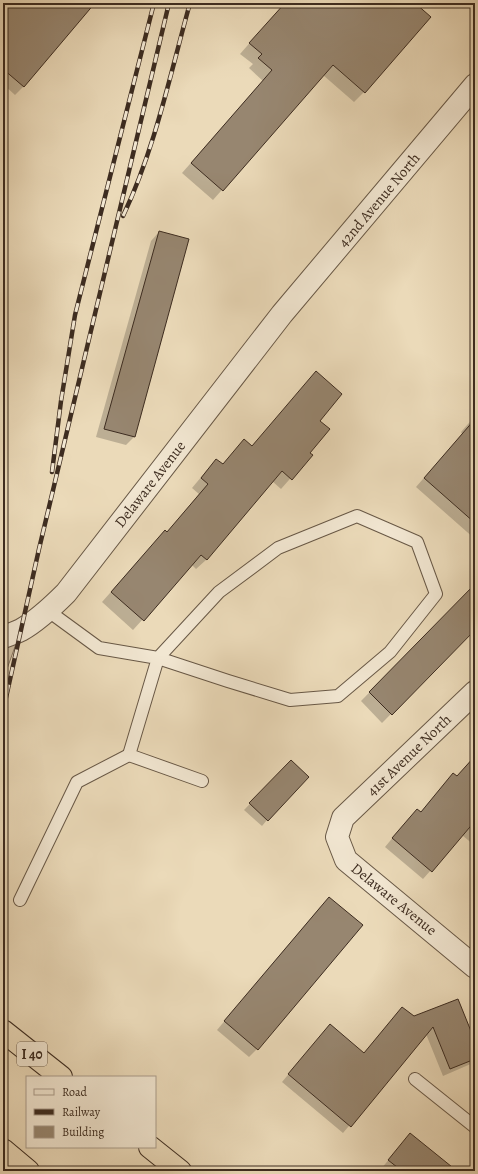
<svg xmlns="http://www.w3.org/2000/svg" width="478" height="1174" font-family="Alegreya,serif">
	<rect width="100%" height="100%" fill="#ebdab9"/>
	<filter id="stains"><feTurbulence type="fractalNoise" baseFrequency=".005" numOctaves="4"/><feColorMatrix values="0 0 0 0 .2 0 0 0 0 .09 0 0 0 0 .02 0 0 0 .5 -.17"/></filter>
	<radialGradient id="worn" r=".72"><stop offset=".6" stop-color="#630" stop-opacity="0"/><stop offset="1" stop-color="#630" stop-opacity=".3"/></radialGradient>
	<polygon fill="#cdbc9f" stroke="#857460" points="21,630 3,680 3,633"/>
	<g fill="#0003">
		<polygon points="3,3 77,3 24,86 15,95 3,84"/>
		<polygon points="285,3 413,3 364,92 354,102 323,75 213,200 182,173 263,81 249,68 253,64 240,54"/>
		<polygon points="159,232 134,437 126,445 96,437 151,241"/>
		<polygon points="316,373 318,421 309,453 311,455 281,489 272,481 206,560 196,569 192,565 133,630 102,602 156,541 167,532 199,494 192,488 207,470 217,460 222,465 244,441 251,447"/>
		<polygon points="475,416 475,539 416,487 462,434 461,432"/>
		<polygon points="475,585 475,629 382,723 361,701"/>
		<polygon points="475,756 475,846 462,835 423,879 385,847 409,818 420,813 446,782 454,774 457,777"/>
		<polygon points="285,767 267,820 262,826 244,810"/>
		<polygon points="321,906 257,1049 249,1057 217,1030"/>
		<polygon points="402,1008 413,1017 475,1044 475,1061 473,1063 443,1076 426,1034 343,1133 282,1082 323,1033 363,1054"/>
		<polygon points="410,1134 455,1171 384,1171 381,1169"/>
	</g>
	<g fill="#978670" stroke="#3d2c20">
		<polygon points="3,3 95,3 24,87 3,69"/>
		<polygon points="285,3 415,3 431,17 365,93 333,65 223,191 191,163 272,70 258,58 262,54 249,43"/>
		<polygon points="159,231 189,239 135,437 104,429"/>
		<polygon points="316,371 342,394 320,421 330,429 310,453 313,455 292,480 282,471 207,560 201,555 144,621 111,592 165,530 167,532 208,484 201,478 216,459 223,464 244,439 252,446"/>
		<polygon points="475,419 475,523 424,478"/>
		<polygon points="475,584 475,630 392,715 369,692"/>
		<polygon points="475,756 475,821 432,872 392,838 417,809 421,812 453,773 457,776"/>
		<polygon points="291,760 309,777 268,821 249,803"/>
		<polygon points="329,897 363,925 258,1050 224,1021"/>
		<polygon points="458,999 475,1041 475,1059 450,1069 433,1027 351,1127 288,1074 330,1024 364,1053 402,1007 414,1016"/>
		<polygon points="410,1133 457,1171 402,1171 388,1160"/>
	</g>
	<g fill="none" stroke-linecap="round" stroke-linejoin="round">
		<defs>
			<g id="lane">
				<polyline points="47,610 99,648 158,658 219,592 278,548 357,516 417,542 436,594 390,652 338,696 290,700 228,681 158,658 129,755 202,781"/>
				<polyline points="20,900 77,782 129,755"/>
				<polyline points="415,1079 475,1127"/>
			</g>
			<g id="street">
				<path d="M3,637C9,635 15,633 21,630C37,621 53,606 66,593L282,314L475,85"/>
				<polyline points="475,692 343,818 337,837 346,860 475,967"/>
			</g>
			<g id="highway">
				<polyline points="3,1031 61,1077"/>
				<polyline points="150,1147 180,1171"/>
				<polyline points="3,1150 28,1171"/>
			</g>
		</defs>
		<use href="#lane" stroke="#685846" stroke-width="14"/>
		<use href="#street" stroke="#685846" stroke-width="24"/>
		<use href="#highway" stroke="#3d2c20" stroke-width="24"/>
		<use href="#lane" stroke="#f2e7d2" stroke-width="12"/>
		<use href="#street" stroke="#f2e7d2" stroke-width="22"/>
		<use href="#highway" stroke="#ebdab9" stroke-width="22"/>
		<defs>
			<g id="rail">
				<path d="M123,216C155,149 170,75 190,3"/>
				<polyline points="52,472 61,401 75,315 154,3"/>
				<polyline points="3,711 39,549 169,3"/>
			</g>
		</defs>
		<use href="#rail" stroke="#3d2c20" stroke-width="4.5"/>
		<use href="#rail" stroke="#f2e7d2" stroke-width="3" stroke-dasharray="9" stroke-linecap="butt"/>
	</g>
	<g text-anchor="middle" stroke-width="3" stroke-linejoin="round" paint-order="stroke">
		<rect fill="#f2e7d2" stroke="#736455" stroke-width="1" x="17" y="1042" width="30" height="24" rx="3"/>
		<g font-size="14" font-weight="bold" fill="#3d2c20">
			<text x="32" y="1059">I 40</text>
		</g>
		<g font-size="15" fill="#3d2c20" stroke="#f2e7d2">
			<text transform="translate(379 200) rotate(-50)" y="5">42nd Avenue North</text>
			<text transform="translate(150 484) rotate(-52)" y="5">Delaware Avenue</text>
			<text transform="translate(409 755) rotate(-44)" y="5">41st Avenue North</text>
			<text transform="translate(394 899) rotate(39)" y="5">Delaware Avenue</text>
		</g>
	</g>
	<rect width="478" height="1174" fill="none" stroke="#ebdab9" stroke-width="16"/>
	<rect x="4" y="4" width="470" height="1166" fill="none" stroke="#3d2c20" stroke-width="2"/>
	<rect x="8" y="8" width="462" height="1158" fill="none" stroke="#3d2c20"/>
	<rect x="26" y="1076" width="130" height="72" fill="#f2e7d2" stroke="#aa9c8b"/>
	<rect x="34" y="1089" width="20" height="6" fill="#f2e7d2" stroke="#aa9c8b"/>
	<text x="62" y="1096" font-size="12" fill="#3d2c20">Road</text>
	<rect x="34" y="1109" width="20" height="6" fill="#3d2c20" stroke="#aa9c8b"/>
	<text x="62" y="1116" font-size="12" fill="#3d2c20">Railway</text>
	<rect x="34" y="1126" width="20" height="12" fill="#978670" stroke="#aa9c8b"/>
	<text x="62" y="1136" font-size="12" fill="#3d2c20">Building</text>
	<rect width="100%" height="100%" filter="url(#stains)"/>
	<rect width="100%" height="100%" fill="url(#worn)"/>
</svg>
